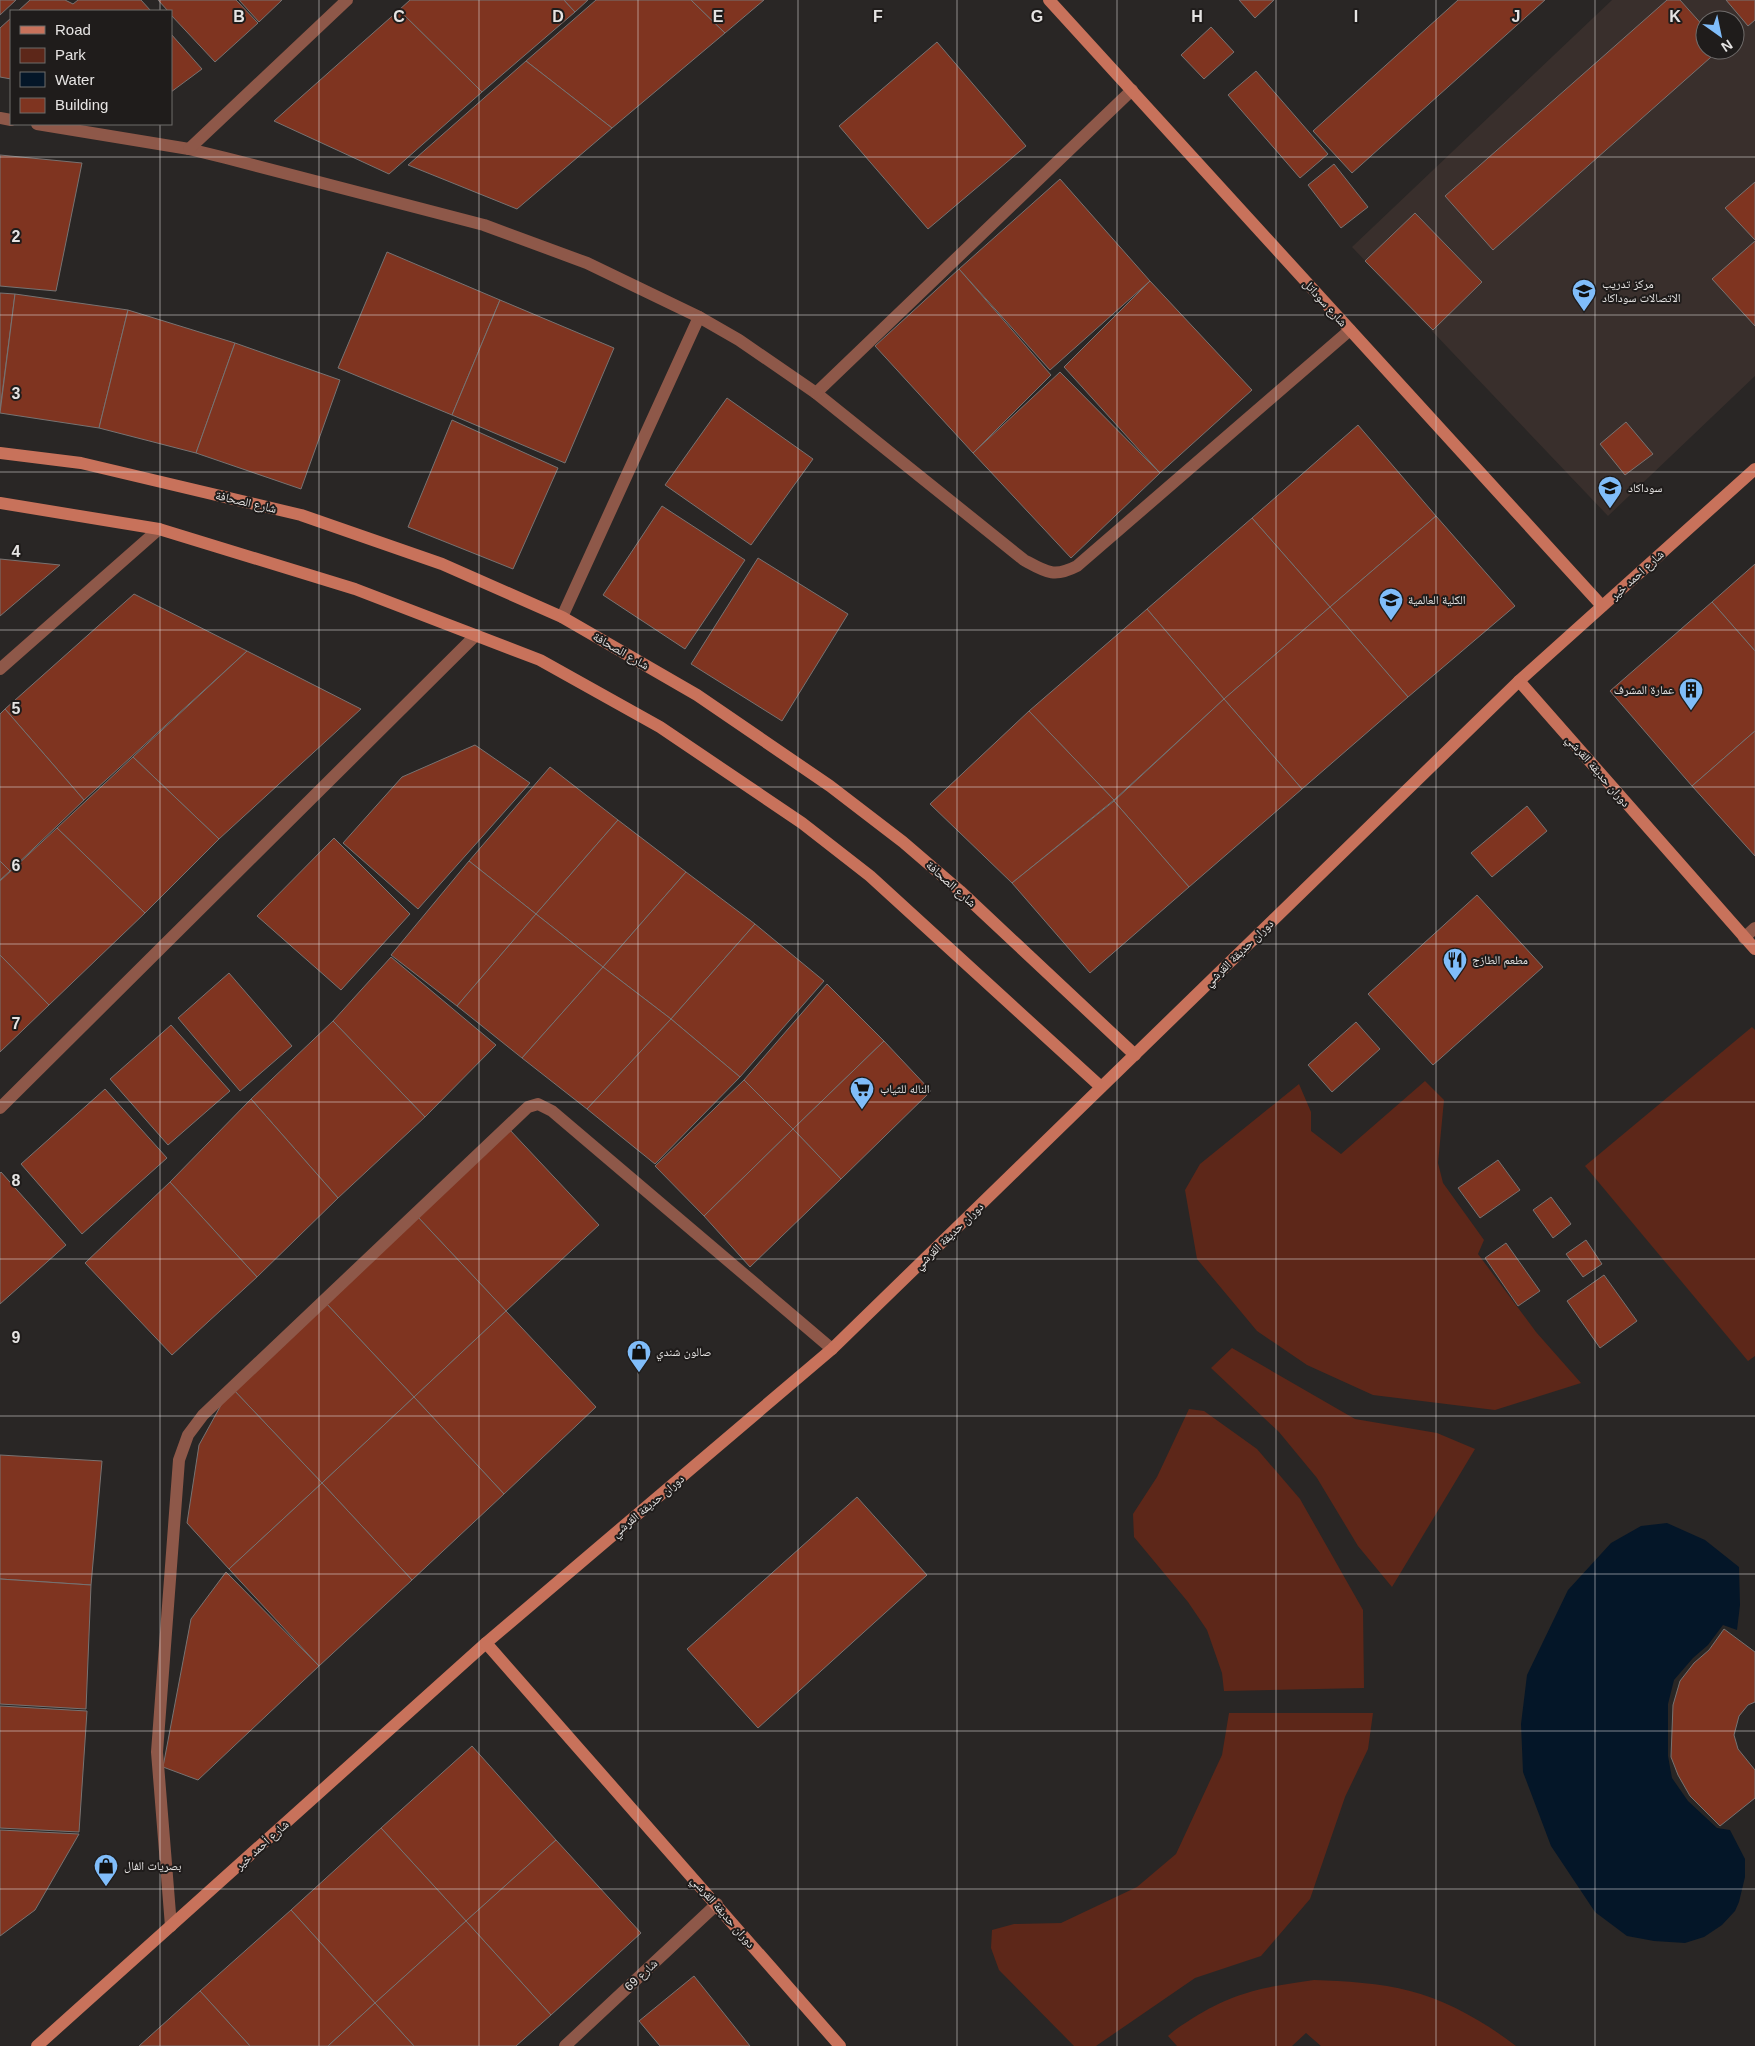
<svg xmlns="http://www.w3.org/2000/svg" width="1755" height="2046" font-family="Arial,'Noto Naskh Arabic',sans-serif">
	<rect width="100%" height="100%" fill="#292625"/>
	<path fill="#392f2c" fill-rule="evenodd" d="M1612,0H1755V376L1608,516L1352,247ZM1705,20H1735V50H1705Z"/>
	<g fill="#5d2719">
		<polygon points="1752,1027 1755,1030 1755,1356 1748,1361 1585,1166"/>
		<polygon points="1425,1081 1444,1100 1438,1163 1443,1183 1484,1240 1478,1254 1536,1332 1581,1383 1495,1410 1373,1395 1307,1365 1257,1331 1197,1259 1185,1190 1200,1164 1299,1084 1311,1112 1311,1131 1341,1154"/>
		<polygon points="1232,1348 1355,1419 1437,1433 1475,1449 1392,1587 1358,1546 1317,1478 1279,1432 1211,1368"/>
		<polygon points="1189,1409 1204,1411 1257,1449 1300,1499 1363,1610 1364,1688 1224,1691 1222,1673 1207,1630 1188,1602 1134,1537 1133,1514 1157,1477"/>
		<polygon points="1229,1713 1373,1713 1368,1749 1345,1797 1310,1899 1261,1956 1195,1978 1096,2046 1074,2046 999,1970 991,1948 992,1930 1014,1924 1061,1923 1137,1887 1176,1854 1222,1755"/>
		<path d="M1314,1980C1344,1981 1381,1983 1410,1991C1447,2000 1486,2023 1516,2046H1321L1306,2033L1292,2046H1177L1168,2036C1175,2029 1184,2024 1193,2018C1236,1991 1265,1987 1314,1980Z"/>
	</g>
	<polygon fill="#041628" points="1667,1523 1705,1540 1739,1567 1740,1605 1737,1630 1723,1625 1708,1645 1693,1658 1674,1680 1668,1704 1668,1756 1672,1778 1688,1801 1717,1828 1730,1830 1745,1859 1745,1877 1739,1902 1735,1911 1722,1925 1704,1937 1685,1943 1654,1941 1627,1936 1595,1912 1551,1846 1523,1772 1521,1724 1527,1675 1568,1590 1611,1543 1641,1526"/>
	<g fill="#7f3420" stroke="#777372">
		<polygon points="0,0 16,0 0,15"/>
		<polygon points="30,0 65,0 73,4 78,0 141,0 151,11 18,11"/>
		<polygon points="158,0 236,0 258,23 215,62 171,15 171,11 168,11"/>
		<polygon points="239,0 282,0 259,22"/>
		<polygon points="410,0 564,0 575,12 482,92 399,10"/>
		<polygon points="564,0 588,0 575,12"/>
		<polygon points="596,0 691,0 725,33 612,128 526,61"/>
		<polygon points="691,0 764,0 725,33"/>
		<polygon points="1239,0 1274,0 1255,18"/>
		<polygon points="1458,0 1545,0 1352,173 1313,131"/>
		<polygon points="1667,0 1680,0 1705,28 1705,50 1719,50 1493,250 1445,196"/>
		<polygon points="1726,0 1755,0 1755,20 1748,26"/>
		<polygon points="399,10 482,92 389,174 274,121"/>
		<polygon points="11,18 11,79 0,77 0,28"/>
		<polygon points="1211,27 1234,52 1204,79 1181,55"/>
		<polygon points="171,34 202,69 171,92"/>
		<polygon points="937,42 1026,146 928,229 839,126"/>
		<polygon points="526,61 612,128 517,209 408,165"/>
		<polygon points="1256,71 1328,154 1300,178 1228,95"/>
		<polygon points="0,155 82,163 56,291 0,286"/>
		<polygon points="1334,164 1368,207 1341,228 1308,185"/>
		<polygon points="1060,179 1150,281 1050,370 959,269"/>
		<polygon points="1755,182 1755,240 1725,208"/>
		<polygon points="1415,213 1482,282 1433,330 1365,261"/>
		<polygon points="1755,241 1755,326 1712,279"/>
		<polygon points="387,252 500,300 452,415 338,368"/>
		<polygon points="959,269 1051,375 973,453 875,346"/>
		<polygon points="1150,281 1252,390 1160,473 1064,367"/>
		<polygon points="0,293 15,294 0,410"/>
		<polygon points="15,294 128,310 99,428 0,413"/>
		<polygon points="500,300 614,348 565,463 452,415"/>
		<polygon points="128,310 235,343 196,453 99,428"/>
		<polygon points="235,343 340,380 301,489 196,453"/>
		<polygon points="1060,372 1160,473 1071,558 973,453"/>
		<polygon points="727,398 813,459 751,545 665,485"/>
		<polygon points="452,420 558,468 513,569 408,527"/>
		<polygon points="1626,422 1653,454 1625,475 1600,444"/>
		<polygon points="1358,425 1436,516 1330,607 1252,518"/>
		<polygon points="662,506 745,560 685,649 603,595"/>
		<polygon points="1436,516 1515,606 1408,697 1330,607"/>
		<polygon points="1252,518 1330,607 1224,699 1147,609"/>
		<polygon points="758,558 848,614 782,721 691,664"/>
		<polygon points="0,559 60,565 0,616"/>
		<polygon points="1755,564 1755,651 1712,602"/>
		<polygon points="134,594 247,651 84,800 5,709"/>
		<polygon points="1712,602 1755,651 1755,731 1692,786 1610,691"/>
		<polygon points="1330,607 1408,697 1302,789 1224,699"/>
		<polygon points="1147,609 1224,699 1114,800 1029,711"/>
		<polygon points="247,651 361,709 219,839 133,757"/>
		<polygon points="1224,699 1302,789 1189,887 1114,801"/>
		<polygon points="5,709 84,800 10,871 0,861 0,714"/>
		<polygon points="1029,711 1114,800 1012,883 930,804"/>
		<polygon points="1755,731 1755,856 1692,786"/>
		<polygon points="475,745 530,783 418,909 343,843 402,777"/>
		<polygon points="133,757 219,839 145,913 57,828"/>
		<polygon points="550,767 618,820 536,914 469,861"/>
		<polygon points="1114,801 1189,887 1090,973 1012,883"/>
		<polygon points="1527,806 1547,831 1492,877 1471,853"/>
		<polygon points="618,820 686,872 603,967 536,914"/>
		<polygon points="57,828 145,913 49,1005 0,955 0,881"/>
		<polygon points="334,838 410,914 341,990 257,916"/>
		<polygon points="0,861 10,871 0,880"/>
		<polygon points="469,861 536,914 457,1006 391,955"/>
		<polygon points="686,872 755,924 671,1019 603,967"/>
		<polygon points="1477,895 1543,967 1433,1065 1368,994"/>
		<polygon points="536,914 603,967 522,1058 457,1006"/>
		<polygon points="755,924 824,981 740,1077 671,1019"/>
		<polygon points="0,955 49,1005 0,1052"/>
		<polygon points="391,957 496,1045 425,1117 333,1021"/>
		<polygon points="603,967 671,1019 587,1109 522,1058"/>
		<polygon points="229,973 292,1046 240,1091 178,1018"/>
		<polygon points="827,984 884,1041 793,1129 744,1080"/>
		<polygon points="671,1019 740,1077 655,1164 587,1109"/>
		<polygon points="333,1021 425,1117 338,1198 251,1099"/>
		<polygon points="1356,1022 1380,1049 1332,1092 1308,1065"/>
		<polygon points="171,1025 230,1091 168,1145 110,1079"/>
		<polygon points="884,1041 931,1091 841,1179 793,1129"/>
		<polygon points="744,1080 793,1129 704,1216 655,1166"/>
		<polygon points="105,1089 167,1158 82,1234 21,1164"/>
		<polygon points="251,1099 338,1198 257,1277 170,1182"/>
		<polygon points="509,1129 599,1225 506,1311 416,1215"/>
		<polygon points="793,1129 841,1179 750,1267 704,1216"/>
		<polygon points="1498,1160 1520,1190 1480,1218 1458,1188"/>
		<polygon points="1,1172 66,1245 0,1304 0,1173"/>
		<polygon points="170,1182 257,1277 172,1355 85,1263"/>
		<polygon points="1551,1197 1571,1224 1553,1238 1533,1210"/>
		<polygon points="416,1215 506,1311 414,1397 324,1301"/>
		<polygon points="1586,1240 1602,1264 1583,1277 1566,1254"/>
		<polygon points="1506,1243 1540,1291 1518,1306 1485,1258"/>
		<polygon points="1604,1275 1637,1321 1600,1348 1567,1301"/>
		<polygon points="324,1301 414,1397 322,1483 231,1387"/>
		<polygon points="506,1311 596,1407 504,1494 414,1397"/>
		<polygon points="231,1387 322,1483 229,1569 187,1523 199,1445"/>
		<polygon points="414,1397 504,1494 412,1580 322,1483"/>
		<polygon points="0,1455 102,1461 91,1585 0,1579"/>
		<polygon points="322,1483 412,1580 319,1666 229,1569"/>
		<polygon points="857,1497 927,1575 758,1728 687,1649"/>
		<polygon points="226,1572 319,1666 198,1780 163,1767 191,1619"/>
		<polygon points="0,1579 91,1585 86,1709 0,1704"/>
		<polygon points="1724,1629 1755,1652 1755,1702 1748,1705 1739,1716 1734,1735 1738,1749 1755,1770 1755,1798 1720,1826 1690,1796 1678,1775 1671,1757 1673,1705 1680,1681 1694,1663 1709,1650"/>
		<polygon points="0,1706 87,1711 79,1832 0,1828"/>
		<polygon points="472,1746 556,1840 466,1921 381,1828"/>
		<polygon points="381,1828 466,1921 375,2003 291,1910"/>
		<polygon points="0,1830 79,1834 35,1910 0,1936"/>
		<polygon points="556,1840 641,1933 551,2015 466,1921"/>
		<polygon points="291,1910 375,2003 328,2046 250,2046 200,1991"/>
		<polygon points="466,1921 551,2015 516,2046 414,2046 375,2003"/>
		<polygon points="694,1976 750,2046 660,2046 639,2021"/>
		<polygon points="200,1991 250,2046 139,2046"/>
		<polygon points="375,2003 414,2046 328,2046"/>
	</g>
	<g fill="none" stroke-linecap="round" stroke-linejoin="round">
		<g stroke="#8e5849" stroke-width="12">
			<polyline points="0,118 11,120"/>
			<path d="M37,124L189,149L226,158L484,225L587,263L699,317L739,340L816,393L1024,560C1046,572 1054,578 1077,566L1350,330"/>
			<polyline points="189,149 347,0"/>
			<polyline points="816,393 1132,90"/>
			<polyline points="562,617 699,317"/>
			<polyline points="0,669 159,529"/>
			<polyline points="1744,938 1755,928"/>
			<polyline points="0,1108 476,635"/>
			<polyline points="171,1926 157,1752 179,1460 188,1435 203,1415 528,1107 538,1104 552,1111 832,1349"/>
			<polyline points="565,2046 717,1904"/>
		</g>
		<g stroke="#c8725b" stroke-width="12">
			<polyline points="1049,0 1602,606"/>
			<polyline points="0,453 81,463 301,515 442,564 562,617 697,695 830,786 903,842 960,891 1135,1055"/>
			<polyline points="0,503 159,529 355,589 540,660 660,727 802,823 870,876 1101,1087"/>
			<polyline points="1519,681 1755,469"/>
			<polyline points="37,2046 486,1643"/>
			<polyline points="840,2046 486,1643 832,1349 1519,681 1755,949"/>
		</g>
	</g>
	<path fill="none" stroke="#e6e4e3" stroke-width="1" stroke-opacity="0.55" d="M160,0V11M319,0V2046M479,0V2046M638,0V2046M798,0V2046M957,0V2046M1117,0V2046M1276,0V2046M1436,0V2046M1595,0V2046M160,124V2046M0,157H1755M0,315H1755M0,472H1755M0,630H1755M0,787H1755M0,944H1755M0,1102H1755M0,1259H1755M0,1416H1755M0,1574H1755M0,1731H1755M0,1889H1755"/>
	<defs>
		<symbol id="school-pin" viewBox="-11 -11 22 30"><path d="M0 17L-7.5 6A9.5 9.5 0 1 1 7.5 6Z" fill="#80bdfa" stroke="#1f1c1b"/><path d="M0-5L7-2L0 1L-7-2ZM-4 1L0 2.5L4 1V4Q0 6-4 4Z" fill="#111"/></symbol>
		<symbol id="university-pin" viewBox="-11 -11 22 30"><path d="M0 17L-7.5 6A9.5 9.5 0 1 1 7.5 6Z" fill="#80bdfa" stroke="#1f1c1b"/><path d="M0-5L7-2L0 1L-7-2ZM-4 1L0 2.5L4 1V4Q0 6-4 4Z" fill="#111"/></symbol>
		<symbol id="building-pin" viewBox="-11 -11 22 30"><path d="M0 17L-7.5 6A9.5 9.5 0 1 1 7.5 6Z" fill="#80bdfa" stroke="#1f1c1b"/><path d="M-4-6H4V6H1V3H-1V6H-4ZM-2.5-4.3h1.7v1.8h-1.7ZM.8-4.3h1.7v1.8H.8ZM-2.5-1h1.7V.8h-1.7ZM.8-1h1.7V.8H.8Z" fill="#111"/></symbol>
		<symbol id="restaurant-pin" viewBox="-11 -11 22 30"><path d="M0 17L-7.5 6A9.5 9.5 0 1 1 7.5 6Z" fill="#80bdfa" stroke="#1f1c1b"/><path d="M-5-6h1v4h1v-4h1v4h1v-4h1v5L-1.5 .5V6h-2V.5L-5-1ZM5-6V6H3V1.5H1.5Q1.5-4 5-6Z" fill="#111"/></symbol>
		<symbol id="supermarket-pin" viewBox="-11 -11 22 30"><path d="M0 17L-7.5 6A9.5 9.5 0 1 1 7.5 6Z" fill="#80bdfa" stroke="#1f1c1b"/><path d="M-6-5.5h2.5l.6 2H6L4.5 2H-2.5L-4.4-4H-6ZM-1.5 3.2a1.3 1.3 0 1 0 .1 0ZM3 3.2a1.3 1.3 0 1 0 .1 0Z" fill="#111"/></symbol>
		<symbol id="shop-pin" viewBox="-11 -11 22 30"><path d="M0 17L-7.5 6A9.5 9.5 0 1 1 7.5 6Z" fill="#80bdfa" stroke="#1f1c1b"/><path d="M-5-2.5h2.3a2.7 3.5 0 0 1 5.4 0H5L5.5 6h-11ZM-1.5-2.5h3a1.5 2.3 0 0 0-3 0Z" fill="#111"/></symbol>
	</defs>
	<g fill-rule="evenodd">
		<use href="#school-pin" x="1570" y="277" width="28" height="38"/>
		<use href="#university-pin" x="1596" y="474" width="28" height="38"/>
		<use href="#university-pin" x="1377" y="586" width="28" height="38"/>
		<use href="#building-pin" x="1677" y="676" width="28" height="38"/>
		<use href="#restaurant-pin" x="1441" y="946" width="28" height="38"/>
		<use href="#supermarket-pin" x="848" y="1075" width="28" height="38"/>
		<use href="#shop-pin" x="625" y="1338" width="28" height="38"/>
		<use href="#shop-pin" x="92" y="1852" width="28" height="38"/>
	</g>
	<g text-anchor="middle" stroke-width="4" stroke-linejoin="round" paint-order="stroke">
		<g font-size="12" fill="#e6e4e3" stroke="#1f1c1b" text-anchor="start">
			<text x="1602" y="288">مركز تدريب<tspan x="1602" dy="14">الاتصالات سوداكاد</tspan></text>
			<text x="1628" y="492">سوداكاد</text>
			<text x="1408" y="604">الكلية العالمية</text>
			<text x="1674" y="694" text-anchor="end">عمارة المشرف</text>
			<text x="1472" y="964">مطعم الطازج</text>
			<text x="880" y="1093">الناله للثياب</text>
			<text x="656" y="1356">صالون شندي</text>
			<text x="124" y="1870">بصريات الفال</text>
		</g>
		<g font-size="12" fill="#e6e4e3" stroke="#1f1c1b">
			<text transform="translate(1325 303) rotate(48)" y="4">شارع سوداتل</text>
			<text transform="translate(246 502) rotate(13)" y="4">شارع الصحافة</text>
			<text transform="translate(1637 575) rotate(-42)" y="4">شارع احمد خير</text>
			<text transform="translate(621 651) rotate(30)" y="4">شارع الصحافة</text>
			<text transform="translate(1598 771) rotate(49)" y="4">دوران حديقة القرشي</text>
			<text transform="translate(951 884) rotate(42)" y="4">شارع الصحافة</text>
			<text transform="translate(1239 953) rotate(-44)" y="4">دوران حديقة القرشي</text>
			<text transform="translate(949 1236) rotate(-44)" y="4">دوران حديقة القرشي</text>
			<text transform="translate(648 1506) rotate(-40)" y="4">دوران حديقة القرشي</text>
			<text transform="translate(262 1845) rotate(-42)" y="4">شارع أحمد خير</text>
			<text transform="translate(723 1912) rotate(49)" y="4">دوران حديقة القرشي</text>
			<text transform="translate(641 1975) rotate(-43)" y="4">شارع 69</text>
		</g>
	</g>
	<g font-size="16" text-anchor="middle" font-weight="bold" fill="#e6e4e3" stroke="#1f1c1b" stroke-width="4" stroke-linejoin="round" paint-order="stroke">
		<text x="239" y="22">B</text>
		<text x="399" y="22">C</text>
		<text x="558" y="22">D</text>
		<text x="718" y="22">E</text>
		<text x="878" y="22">F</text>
		<text x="1037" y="22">G</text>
		<text x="1197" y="22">H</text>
		<text x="1356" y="22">I</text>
		<text x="1516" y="22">J</text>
		<text x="1675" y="22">K</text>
		<text x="16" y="242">2</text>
		<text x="16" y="399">3</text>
		<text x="16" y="557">4</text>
		<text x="16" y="714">5</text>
		<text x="16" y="871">6</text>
		<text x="16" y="1029">7</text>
		<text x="16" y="1186">8</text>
		<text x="16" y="1343">9</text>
	</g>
	<rect x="10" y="10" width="162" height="115" fill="#1f1c1b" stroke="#6f6c6b"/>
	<rect x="20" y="26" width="25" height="8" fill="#c8725b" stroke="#6f6c6b"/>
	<text x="55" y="35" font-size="15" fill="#e6e4e3">Road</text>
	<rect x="20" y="48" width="25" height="15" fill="#5d2719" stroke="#6f6c6b"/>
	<text x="55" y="60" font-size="15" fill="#e6e4e3">Park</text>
	<rect x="20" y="72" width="25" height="15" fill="#041628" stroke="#6f6c6b"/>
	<text x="55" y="85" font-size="15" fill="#e6e4e3">Water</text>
	<rect x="20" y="98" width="25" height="15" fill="#7f3420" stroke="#6f6c6b"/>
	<text x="55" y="110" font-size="15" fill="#e6e4e3">Building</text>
	<g transform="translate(1720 35) rotate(147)"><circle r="24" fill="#1f1c1b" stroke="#6f6c6b"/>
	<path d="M0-4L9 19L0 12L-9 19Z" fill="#80bdfa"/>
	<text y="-8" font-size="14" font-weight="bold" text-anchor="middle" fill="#e6e4e3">N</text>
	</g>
</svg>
